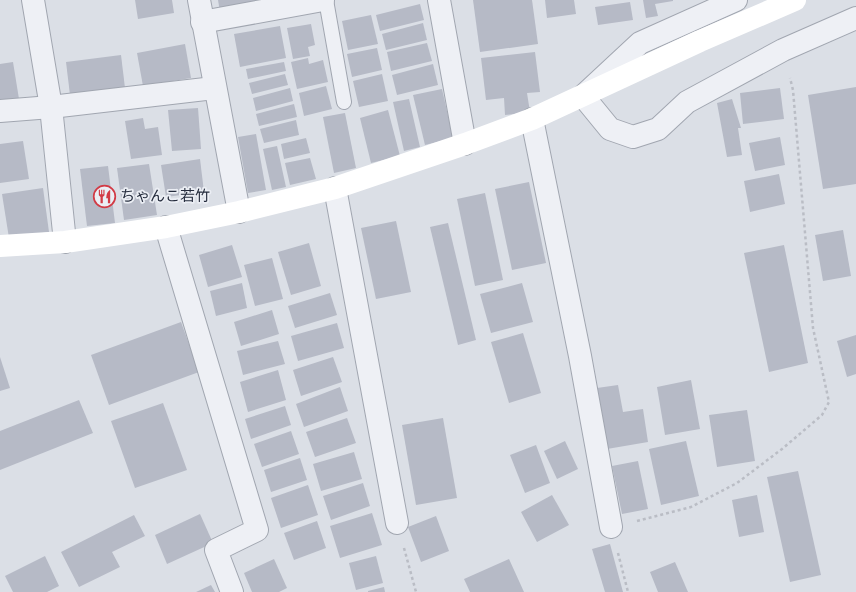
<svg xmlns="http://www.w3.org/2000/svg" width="856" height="592" font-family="'Sofia Sans Condensed','Noto Sans JP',sans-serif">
	<rect width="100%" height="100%" fill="#dbdfe6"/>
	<g fill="#b6bac6">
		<polygon points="135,0 172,0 174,13 138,19"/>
		<polygon points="218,0 270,0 220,12"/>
		<polygon points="473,0 532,0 538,44 480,52"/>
		<polygon points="545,0 574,0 576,14 547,18"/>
		<polygon points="643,0 673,0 673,1 655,4 658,16 646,18"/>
		<polygon points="630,2 633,20 598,25 595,7"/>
		<polygon points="420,4 424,20 380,31 376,15"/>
		<polygon points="371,15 378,44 348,50 342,21"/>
		<polygon points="423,23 427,40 386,50 382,34"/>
		<polygon points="311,24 315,45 308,47 310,56 293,59 287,28"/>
		<polygon points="280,26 286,58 240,67 234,34"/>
		<polygon points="427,43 432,61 391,71 387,52"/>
		<polygon points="185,44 191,78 143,86 137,53"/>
		<polygon points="377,48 382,70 352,77 347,54"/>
		<polygon points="535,52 540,92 527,93 530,112 505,115 504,98 486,100 481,58"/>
		<polygon points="121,55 125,88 70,95 66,62"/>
		<polygon points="308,58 309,64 323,60 328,82 297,89 291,62"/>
		<polygon points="13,62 19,99 0,102 0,64"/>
		<polygon points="284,62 286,71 248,79 246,69"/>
		<polygon points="433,64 438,85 397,95 392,75"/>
		<polygon points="285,74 288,85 252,94 249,83"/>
		<polygon points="382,74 388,101 359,107 353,81"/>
		<polygon points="326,86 332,109 304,116 299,93"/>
		<polygon points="856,87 856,184 823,189 808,95"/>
		<polygon points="290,88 293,101 256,111 253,98"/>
		<polygon points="780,88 784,119 743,124 740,93"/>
		<polygon points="442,89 453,138 425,145 413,95"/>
		<polygon points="409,99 420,147 404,151 393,102"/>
		<polygon points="732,99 741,128 738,128 742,155 727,157 717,103"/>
		<polygon points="294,104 297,117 259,126 256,114"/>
		<polygon points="198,108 201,149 172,151 168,110"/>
		<polygon points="388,110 400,156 371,163 360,118"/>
		<polygon points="345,113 356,168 334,173 323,117"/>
		<polygon points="143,118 145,129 158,127 162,155 131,159 125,121"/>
		<polygon points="296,120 299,135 264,143 260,129"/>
		<polygon points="256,134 266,190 248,193 238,137"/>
		<polygon points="780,137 785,165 755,171 749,143"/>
		<polygon points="306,138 310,153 284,159 281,144"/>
		<polygon points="23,141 29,179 0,183 0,144"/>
		<polygon points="277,146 286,187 272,190 263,149"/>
		<polygon points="310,158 316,179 290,185 285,163"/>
		<polygon points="200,159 204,192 166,197 161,165"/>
		<polygon points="149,164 157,215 124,220 117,168"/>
		<polygon points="108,166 115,223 87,226 80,169"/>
		<polygon points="779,174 785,204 750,212 744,181"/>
		<polygon points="529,182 546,263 512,270 495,189"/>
		<polygon points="43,188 49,232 9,238 2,194"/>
		<polygon points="485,193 503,280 475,286 457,199"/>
		<polygon points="396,221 411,292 376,299 361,228"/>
		<polygon points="448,223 476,340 458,345 430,227"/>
		<polygon points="843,230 851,276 823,281 815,235"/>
		<polygon points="309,243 321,286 291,295 278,252"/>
		<polygon points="232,245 242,277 208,287 199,255"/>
		<polygon points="784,245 808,363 769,372 744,253"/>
		<polygon points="272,258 283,299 255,306 244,265"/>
		<polygon points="242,283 247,308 216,316 210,291"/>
		<polygon points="522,283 533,322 491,333 480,294"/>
		<polygon points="330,293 337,315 295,328 288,306"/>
		<polygon points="272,310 279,334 241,346 234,322"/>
		<polygon points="181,322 199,372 109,405 91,355"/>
		<polygon points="337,323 344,348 298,361 291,336"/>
		<polygon points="523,333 541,393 509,403 491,342"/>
		<polygon points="856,335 856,374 847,377 837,341"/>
		<polygon points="278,341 285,364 243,375 237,351"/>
		<polygon points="0,357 10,388 0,391"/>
		<polygon points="333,357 342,382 301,396 293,370"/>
		<polygon points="278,370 286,400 248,412 240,382"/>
		<polygon points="691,380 700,429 665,435 657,387"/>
		<polygon points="618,385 623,412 643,409 648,442 607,449 597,388"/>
		<polygon points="340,387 348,411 304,427 296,404"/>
		<polygon points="79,400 93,433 0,470 0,431"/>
		<polygon points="163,403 187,470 135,488 111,421"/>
		<polygon points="285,406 291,425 251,439 245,419"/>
		<polygon points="747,410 755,461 717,467 709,415"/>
		<polygon points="347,418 356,443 315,457 306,432"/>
		<polygon points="443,418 457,498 416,505 402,425"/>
		<polygon points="291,431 299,454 262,467 254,444"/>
		<polygon points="565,441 578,469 557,479 544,451"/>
		<polygon points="686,441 699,496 661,505 649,449"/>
		<polygon points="536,445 550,483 525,493 510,455"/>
		<polygon points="354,452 362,479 321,491 313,464"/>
		<polygon points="300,458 307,480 271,492 264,470"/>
		<polygon points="638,461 648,509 622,514 612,466"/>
		<polygon points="798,471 821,575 790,582 767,477"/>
		<polygon points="363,483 370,506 331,520 323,496"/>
		<polygon points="308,485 318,515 281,528 271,498"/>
		<polygon points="552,495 569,525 537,542 521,512"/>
		<polygon points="757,495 764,532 739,537 732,500"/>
		<polygon points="372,513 382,545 340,558 330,526"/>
		<polygon points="200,514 213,543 167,564 155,535"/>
		<polygon points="134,515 145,536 112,552 120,567 79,587 61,552"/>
		<polygon points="436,516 449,551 421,562 408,527"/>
		<polygon points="317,521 326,548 294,560 284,533"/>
		<polygon points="610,544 623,592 605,592 592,549"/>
		<polygon points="45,556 59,586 47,592 13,592 5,576"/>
		<polygon points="376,556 383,583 356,590 349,563"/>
		<polygon points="274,559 287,588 279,592 252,592 244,573"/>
		<polygon points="509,559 524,592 470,592 464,579"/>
		<polygon points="675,562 688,592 658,592 650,572"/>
		<polygon points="211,585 215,592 196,592"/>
		<polygon points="384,587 385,592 368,592 368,591"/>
	</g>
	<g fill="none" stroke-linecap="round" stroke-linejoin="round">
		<defs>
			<polyline id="lane" points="326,0 344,102"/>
			<g id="street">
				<polyline points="33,0 51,107 65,242"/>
				<polyline points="199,0 239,212"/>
				<polyline points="439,0 465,144"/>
				<polyline points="736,0 640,43 583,96 610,129 633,137 658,129 687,102 783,50 856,18"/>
				<polyline points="202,22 323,0"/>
				<polyline points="0,111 51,107 214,88"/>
				<polyline points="532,119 580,356 611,527"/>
				<polyline points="335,188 397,523"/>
				<polyline points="166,227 257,530 216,550 232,592"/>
			</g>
		</defs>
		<use href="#lane" stroke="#a1a6b0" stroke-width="16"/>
		<use href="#street" stroke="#a1a6b0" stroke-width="24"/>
		<g stroke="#babdc5" stroke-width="2.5" stroke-dasharray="3 3" stroke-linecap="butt">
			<polyline points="637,521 691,507 737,483 782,449 822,415 829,402 813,328 793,90 790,78"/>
			<polyline points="404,548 416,592"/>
			<polyline points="618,553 628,592"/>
		</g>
		<use href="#lane" stroke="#eef0f5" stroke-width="14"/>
		<use href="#street" stroke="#eef0f5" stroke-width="22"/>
		<polyline stroke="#fff" stroke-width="22" points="0,246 65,242 166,227 239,212 335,188 465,144 532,119 700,41 795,0"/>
	</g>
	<defs>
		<symbol id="restaurant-ring" viewBox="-11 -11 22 22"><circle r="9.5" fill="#ebeef4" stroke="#d23a45" stroke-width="1.5"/><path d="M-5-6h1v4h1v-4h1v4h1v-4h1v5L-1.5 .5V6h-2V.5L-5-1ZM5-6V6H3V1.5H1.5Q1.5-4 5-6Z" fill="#d23a45"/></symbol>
	</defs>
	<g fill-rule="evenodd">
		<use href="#restaurant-ring" x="92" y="184" width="25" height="25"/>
	</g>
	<g text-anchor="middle" stroke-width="3.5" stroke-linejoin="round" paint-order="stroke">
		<g font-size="15" fill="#252c3d" stroke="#ebeef4" text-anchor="start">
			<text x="120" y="201">ちゃんこ若竹</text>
		</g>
	</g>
</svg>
